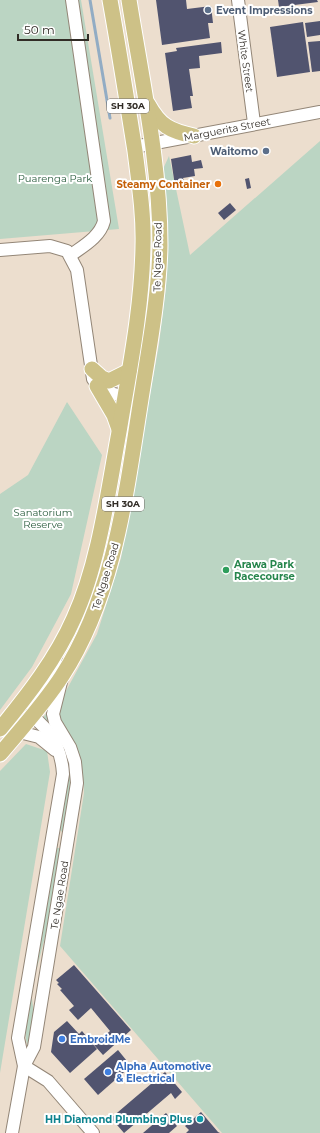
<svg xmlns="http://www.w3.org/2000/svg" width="320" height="1133" font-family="Montserrat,sans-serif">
	<rect width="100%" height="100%" fill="#ecdece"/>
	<g fill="#bbd5c3">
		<polygon points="0,0 81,0 119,229 0,239"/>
		<path d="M320,141V1133H222L60,946L84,793C84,779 81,763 76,749C69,730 55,723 61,700L97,634L121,558L159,344L166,286L168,232L163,169L169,156L190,255Z"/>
		<polygon points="67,402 102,455 71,594 32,667 0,710 0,494 28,475"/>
		<polygon points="48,711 67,744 73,779 64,831 62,832 59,829 68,777 42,719"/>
		<polygon points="26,744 47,751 50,772 0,1073 0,771"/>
		<polygon points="57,848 60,848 62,850 50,917 37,968 35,968 55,850"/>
		<path d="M30,998L32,999L34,1014L28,1046C22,1033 28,1013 30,998Z"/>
	</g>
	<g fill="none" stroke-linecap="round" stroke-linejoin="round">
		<polyline stroke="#92acc4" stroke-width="3" points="90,0 110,118"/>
	</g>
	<g fill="#51546f">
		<polygon points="156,0 186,0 187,9 211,6 213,23 208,23 210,38 162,45"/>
		<polygon points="278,0 317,0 318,2 279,7"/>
		<polygon points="320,21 320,35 307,37 305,23"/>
		<polygon points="303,22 310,72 277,77 270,27"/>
		<polygon points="320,41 320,71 312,72 308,42"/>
		<polygon points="221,42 222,53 199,56 200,68 189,69 193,96 190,96 192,108 173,111 165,53 177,51 176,48"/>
		<polygon points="191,155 192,162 201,160 203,168 194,169 195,176 183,178 185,185 175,186 171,159"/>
		<polygon points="249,178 251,188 247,189 245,179"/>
		<polygon points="222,182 222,186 215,187 214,183"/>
		<polygon points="230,203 236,210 224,220 218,213"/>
		<polygon points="74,965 131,1030 103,1055 94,1045 110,1031 91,1008 78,1020 69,1010 74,1006 60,990 62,989 57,984 59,983 56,980"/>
		<polygon points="67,1021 79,1034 82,1031 97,1049 70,1073 51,1052 54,1032"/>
		<polygon points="118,1050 131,1066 98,1095 84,1079"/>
		<polygon points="165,1072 182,1092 175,1099 171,1093 124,1133 111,1118"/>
		<polygon points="201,1112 218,1132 220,1133 186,1133 189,1130 185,1126"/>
		<polygon points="166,1113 177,1126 169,1133 143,1133"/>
	</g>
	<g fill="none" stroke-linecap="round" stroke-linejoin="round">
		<defs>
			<g id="minor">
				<polyline points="238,0 254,123"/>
				<polyline points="134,147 320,112"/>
				<path d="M0,250L50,246L67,251L77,270L93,379C102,396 124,396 141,398"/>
				<path d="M71,255C83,246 100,237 104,221L72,0"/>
				<polyline points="19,732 39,737 55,750"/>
				<path d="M24,1066L18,1038L63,774C62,758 57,742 47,730C43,726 35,719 33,714C30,697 47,686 53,673C56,668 55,660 56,654"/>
				<polyline points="24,1066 48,1081 93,1133"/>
				<polyline points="12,1133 24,1066 34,1047 77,783 75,762 70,747 55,722 53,714 62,678"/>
			</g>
			<g id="major">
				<path d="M148,104C160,126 170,131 194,136"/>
				<polyline points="92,369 102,378 109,381 129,371"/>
				<polyline points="97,386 114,415 119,429"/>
				<path d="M0,729C28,695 56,659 74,618C99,563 108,492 119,432C129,371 142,309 143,246C144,215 139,183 135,151C127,101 119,50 110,0"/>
				<path d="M0,754C21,729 44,704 62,676C115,594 126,493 141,399C149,348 159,296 160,245C160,163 142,81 129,0"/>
			</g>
		</defs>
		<use href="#minor" stroke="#938677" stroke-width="14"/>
		<use href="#major" stroke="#fff" stroke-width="17"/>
		<use href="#minor" stroke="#fff" stroke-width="12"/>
		<use href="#major" stroke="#cdc187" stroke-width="15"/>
	</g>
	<g fill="#5c6f8a" stroke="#fff" stroke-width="1.5">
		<circle cx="208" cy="10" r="4"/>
		<circle cx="266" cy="151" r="4"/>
	</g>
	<circle fill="#e8710a" stroke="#fff" stroke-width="1.5" cx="218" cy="184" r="4"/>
	<circle fill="#2e9e5b" stroke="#fff" stroke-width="1.5" cx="226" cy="570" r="4"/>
	<g fill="#3f7fe0" stroke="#fff" stroke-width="1.5">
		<circle cx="62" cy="1039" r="4"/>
		<circle cx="108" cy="1072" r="4"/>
	</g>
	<circle fill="#0f9aa8" stroke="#fff" stroke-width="1.5" cx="200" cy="1119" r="4"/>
	<g text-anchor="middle" stroke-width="4" stroke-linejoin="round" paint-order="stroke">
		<g fill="#fff" stroke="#6f6b67" stroke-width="1">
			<rect x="107" y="99" width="42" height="14" rx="3"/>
			<rect x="102" y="497" width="42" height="14" rx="3"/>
		</g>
		<g font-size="9" font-weight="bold" fill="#312c26">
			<text x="128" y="109">SH 30A</text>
			<text x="123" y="507">SH 30A</text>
		</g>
		<g font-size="10" font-weight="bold" fill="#4e5e75" stroke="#fff" text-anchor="start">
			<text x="216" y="14">Event Impressions</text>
			<text x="258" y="155" text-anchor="end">Waitomo</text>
		</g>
		<g font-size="10" fill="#312c26" stroke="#fff">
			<text transform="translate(246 61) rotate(82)" y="4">White Street</text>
			<text transform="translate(227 129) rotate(-11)" y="4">Marguerita Street</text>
			<text transform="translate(157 257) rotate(-89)" y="4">Te Ngae Road</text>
			<text transform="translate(105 576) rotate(-73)" y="4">Te Ngae Road</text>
			<text transform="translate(59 895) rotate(-81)" y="4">Te Ngae Road</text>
		</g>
		<g font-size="10" fill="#285b3c" stroke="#fff">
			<text x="55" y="182">Puarenga Park</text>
			<text x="43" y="516">Sanatorium<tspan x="43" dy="12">Reserve</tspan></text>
		</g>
		<g font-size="10" font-weight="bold" fill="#c56008" stroke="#fff" text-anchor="end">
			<text x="210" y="188">Steamy Container</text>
		</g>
		<g font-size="10" font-weight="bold" fill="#27864d" stroke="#fff" text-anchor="start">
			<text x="234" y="568">Arawa Park<tspan x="234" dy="12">Racecourse</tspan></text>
		</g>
		<g font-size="10" font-weight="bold" fill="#366cbe" stroke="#fff" text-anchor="start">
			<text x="70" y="1043">EmbroidMe</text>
			<text x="116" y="1070">Alpha Automotive<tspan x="116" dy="12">&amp; Electrical</tspan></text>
		</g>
		<g font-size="10" font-weight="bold" fill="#0d838f" stroke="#fff" text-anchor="end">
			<text x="192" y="1123">HH Diamond Plumbing Plus</text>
		</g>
	</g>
	<path d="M18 34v6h70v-6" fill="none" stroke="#312c26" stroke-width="2"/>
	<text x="24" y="34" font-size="12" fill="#312c26" stroke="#ffffff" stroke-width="3" paint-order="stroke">50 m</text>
</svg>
